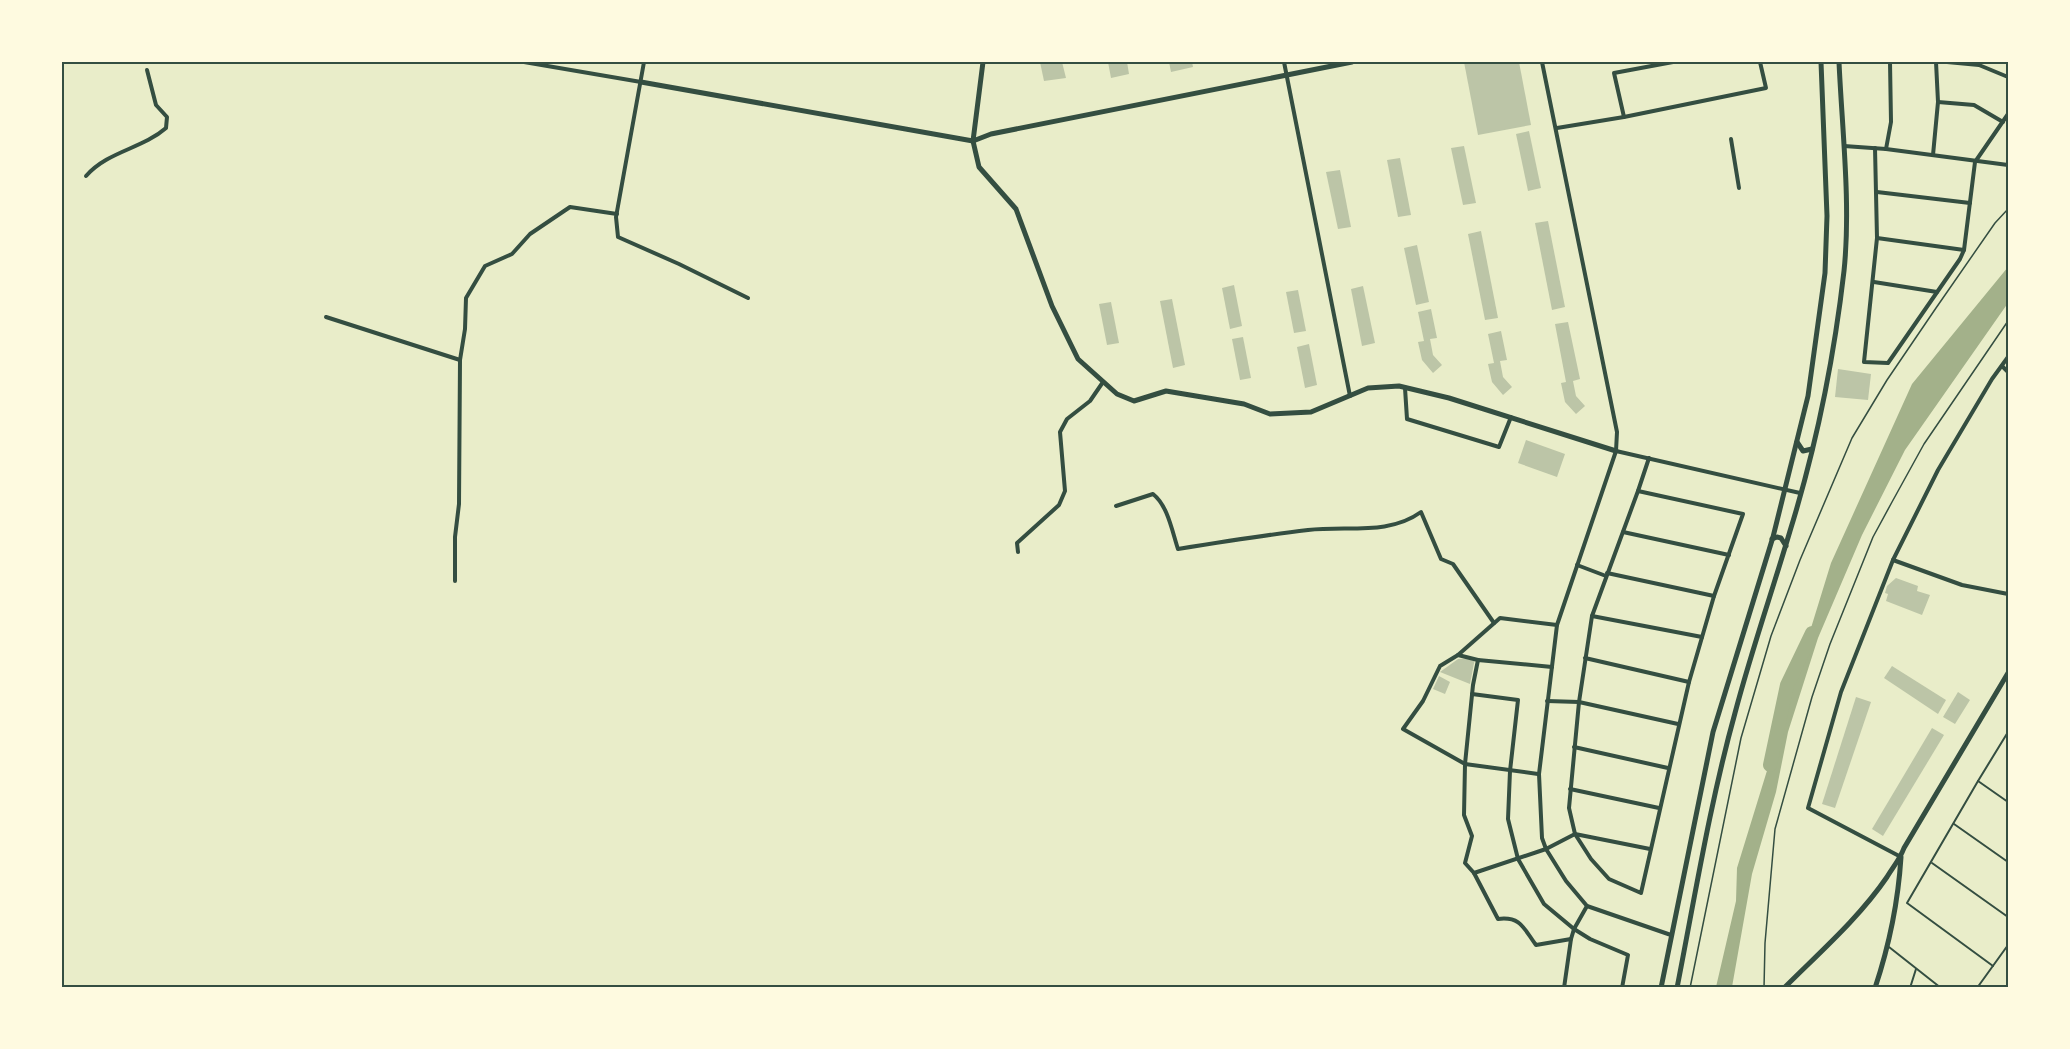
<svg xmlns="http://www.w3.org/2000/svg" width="2070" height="1049" font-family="Raleway,sans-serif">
	<rect width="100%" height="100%" fill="#e9edc9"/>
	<polygon fill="#a3b18a" points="2008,267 2008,303 1905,450 1862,535 1818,638 1788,732 1776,792 1752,874 1732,987 1716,987 1736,901 1737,868 1831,563 1912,384"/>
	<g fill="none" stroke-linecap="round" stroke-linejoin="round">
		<polyline stroke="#a3b18a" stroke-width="14" points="1770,765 1787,685 1812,633"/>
	</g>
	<g fill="#bcc5a7">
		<polygon points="1040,62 1062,62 1066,78 1044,81"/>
		<polygon points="1108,62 1127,62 1129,74 1111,78"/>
		<polygon points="1169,62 1192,62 1193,67 1171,72"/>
		<polygon points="1464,62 1519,62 1531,125 1478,135"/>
		<polygon points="1529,131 1541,188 1528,191 1516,134"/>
		<polygon points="1464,146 1476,203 1463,205 1451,148"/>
		<polygon points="1400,158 1411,215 1398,217 1387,160"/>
		<polygon points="1340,170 1351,227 1338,229 1326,172"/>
		<polygon points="1548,221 1565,307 1552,310 1535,223"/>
		<polygon points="1481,231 1498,318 1485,320 1468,234"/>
		<polygon points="1417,245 1429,302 1416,305 1404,248"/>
		<polygon points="1234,285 1242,326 1230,329 1222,288"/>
		<polygon points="1363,286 1375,343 1362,346 1351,289"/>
		<polygon points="1298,290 1306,331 1294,333 1286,292"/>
		<polygon points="1172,299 1185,365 1173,368 1160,301"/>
		<polygon points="1111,302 1119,343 1107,345 1099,304"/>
		<polygon points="1431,309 1437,338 1430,339 1433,355 1442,365 1433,373 1422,360 1418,342 1424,341 1418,312"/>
		<polygon points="1568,322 1580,379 1573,381 1576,396 1585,406 1576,414 1565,402 1561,383 1566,382 1555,324"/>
		<polygon points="1501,331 1507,360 1500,361 1503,377 1512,387 1503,395 1492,382 1488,364 1494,363 1488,334"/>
		<polygon points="1243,337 1251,378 1240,380 1232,339"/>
		<polygon points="1309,344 1317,385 1305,388 1297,347"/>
		<polygon points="1838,369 1871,374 1868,400 1835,397"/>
		<polygon points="1526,440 1565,454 1557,477 1518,463"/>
		<polygon points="1896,578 1918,586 1917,591 1930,595 1922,615 1886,601 1888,594 1885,593 1887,586"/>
		<polygon points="1475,658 1470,684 1440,672 1458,659"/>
		<polygon points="1892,666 1946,700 1938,714 1884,678"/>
		<polygon points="1439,676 1450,682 1445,694 1433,689"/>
		<polygon points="1958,692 1970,700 1955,724 1943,717"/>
		<polygon points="1856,697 1871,702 1835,808 1822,804"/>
		<polygon points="1932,728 1944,735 1883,836 1872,829"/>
	</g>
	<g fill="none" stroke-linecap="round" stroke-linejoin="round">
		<g stroke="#344e41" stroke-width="1.5">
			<polyline points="1690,988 1741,738 1771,636 1800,560 1852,438 1887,380 1936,308 1995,223 2008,209"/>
			<polyline points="1764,988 1765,943 1775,829 1812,697 1830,644 1873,537 1892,502 1924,444 2008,321"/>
		</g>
		<g stroke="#344e41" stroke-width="2">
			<polyline points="1978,781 2008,802"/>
			<polyline points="1954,824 2008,862"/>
			<polyline points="1932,863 2008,917"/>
			<polyline points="1889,947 1941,988"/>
			<polyline points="1993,966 1907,903 1978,781 2008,732"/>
			<polyline points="1910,988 1916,969"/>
			<polyline points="1977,988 2008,945"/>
		</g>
		<g stroke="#344e41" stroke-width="4">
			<polyline points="524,62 641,82"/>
			<polyline points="644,62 616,217 618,237 679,264 748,298"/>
			<polyline points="1284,62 1350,396"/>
			<polyline points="1542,62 1617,432 1616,451 1557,625 1539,774 1542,838 1546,849 1566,881 1587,906 1671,935"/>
			<polyline points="1947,62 1979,65 2008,77"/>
			<polyline points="1938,102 1974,105 2003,122"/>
			<polyline points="1624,117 1614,73 1673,62"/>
			<polyline points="1557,128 1624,117 1766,88 1760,62"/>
			<polyline points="1731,139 1739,188"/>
			<polyline points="1844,146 1886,149 2008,165"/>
			<polyline points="1875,148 1877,238 1864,362 1888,363 1960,259 1964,250 1975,162 2008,114"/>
			<polyline points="1886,149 1891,122 1890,62"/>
			<polyline points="1933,155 1938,102 1936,62"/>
			<path d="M86,176C108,151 142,149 166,128L167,117L156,105L147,70"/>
			<polyline points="1877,192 1970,203"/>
			<polyline points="1877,238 1964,250"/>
			<polyline points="1874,282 1937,292"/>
			<polyline points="326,317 460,360"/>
			<polyline points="2002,366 2008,372"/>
			<polyline points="1405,388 1407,419 1499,447 1511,417"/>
			<polyline points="1616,451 1800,493"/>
			<polygon points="1638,491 1743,514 1714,596 1689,682 1641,893 1609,879 1591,859 1575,834 1569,808 1579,702 1592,616"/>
			<polyline points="1638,491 1649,458"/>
			<path d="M1116,506L1153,494C1168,506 1172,531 1178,549C1221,542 1265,535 1308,530C1346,525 1388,536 1421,512L1441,559L1453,564L1494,623"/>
			<polyline points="1623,532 1729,555"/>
			<polyline points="1018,552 1017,543 1059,505 1065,491 1060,432 1067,419 1090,401 1103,382"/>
			<polyline points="1893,560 1962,585 2008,594"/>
			<polyline points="1577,565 1606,576"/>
			<polyline points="1607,573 1714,596"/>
			<polyline points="455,581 455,537 459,504 460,360 465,329 466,298 485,266 512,254 530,234 570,207 617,214"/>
			<polyline points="1592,616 1702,637"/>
			<polyline points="1458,655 1478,660"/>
			<polyline points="1585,658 1689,682"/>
			<path d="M1552,667L1478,660L1473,685L1465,764L1464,815L1472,836L1465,863L1474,873L1498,919C1521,916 1524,929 1536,945L1571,939L1564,988"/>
			<polyline points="1472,694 1518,700 1510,771 1508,819 1518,859 1544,904 1574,929 1590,939 1628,955 1622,988"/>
			<polyline points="1547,701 1579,702 1678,724"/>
			<polyline points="1574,747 1668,768"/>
			<polyline points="1538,774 1465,764 1403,729 1423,701 1440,666 1458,655 1500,618 1557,625"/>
			<polyline points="1570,789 1659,808"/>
			<polyline points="1901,857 1808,808 1841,692 1893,560 1938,470 1992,379 2008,357"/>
			<polyline points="1474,873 1546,849 1575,834 1650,849"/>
			<polyline points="1571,939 1574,929 1587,906"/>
		</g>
		<g stroke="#344e41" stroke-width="5">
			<polyline points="983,62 973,141 979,167 1016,209 1052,306 1078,359 1117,394 1134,401 1166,391 1244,404 1270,414 1311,412 1368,388 1399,386 1449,398 1616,451"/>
			<polyline points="641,82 973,141 991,134 1352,62"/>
			<polyline points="1797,442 1803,451 1812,449"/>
			<polyline points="1772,539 1777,537 1781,538 1786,546"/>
			<polyline points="1661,988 1713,732 1773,537 1808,396 1825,273 1827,216 1821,62"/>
			<path d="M1677,988C1695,896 1710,803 1735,713C1751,652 1772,592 1790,531C1816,447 1834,358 1844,271C1851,204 1842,129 1839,62"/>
			<path d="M1784,988C1820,952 1859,918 1887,877C1893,867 1900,859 1904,848L2008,673"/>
			<path d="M1875,988C1890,943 1898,904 1901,857"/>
		</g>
	</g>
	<rect width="2070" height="1049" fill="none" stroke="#fefae0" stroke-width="126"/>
	<rect x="63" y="63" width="1944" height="923" fill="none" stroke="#344e41" stroke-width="2"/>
</svg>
